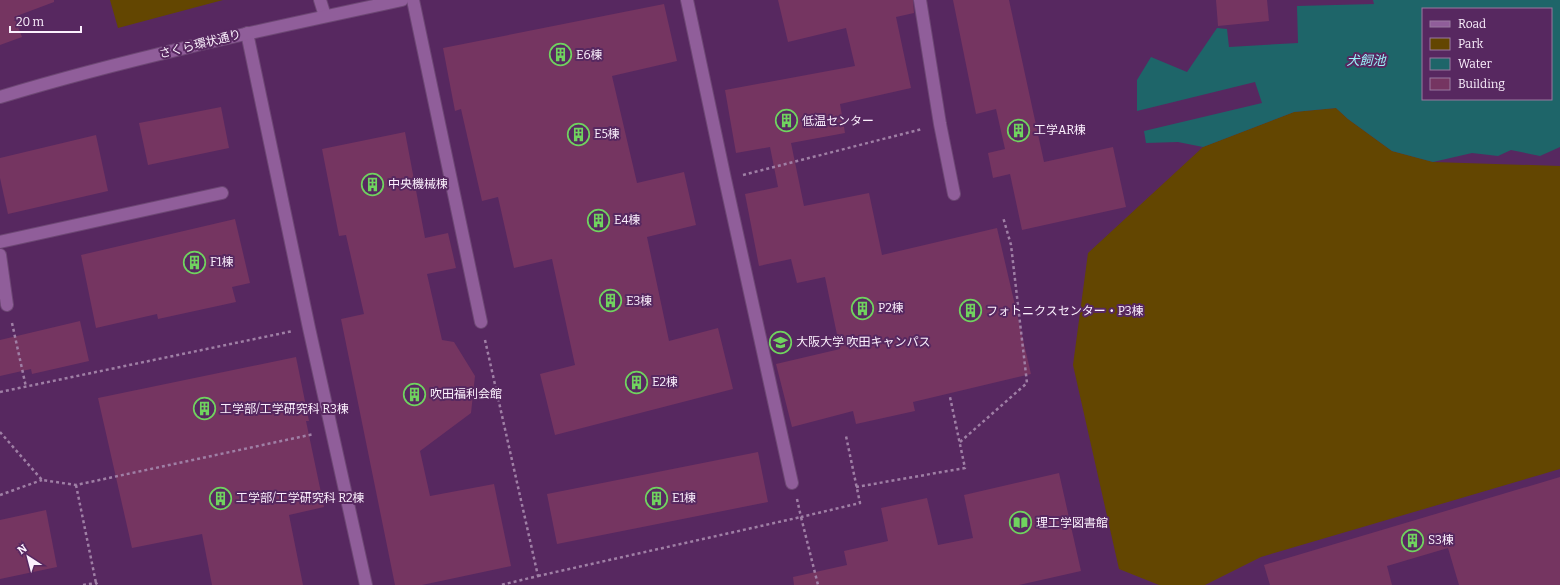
<svg xmlns="http://www.w3.org/2000/svg" width="1560" height="585" font-family="Bitter,'Noto Sans JP',serif">
	<rect width="100%" height="100%" fill="#572860"/>
	<g fill="#634601">
		<polygon points="110,0 223,0 118,28"/>
		<polygon points="1336,108 1348,119 1392,151 1433,162 1560,166 1560,469 1261,557 1205,585 1159,585 1119,569 1073,365 1088,253 1203,147 1294,112"/>
	</g>
	<path fill="#1e6569" fill-rule="evenodd" d="M1373,0H1560V147L1540,156L1511,150L1498,156L1472,153L1433,162L1392,151L1348,119L1336,108L1294,112L1203,147L1178,142L1146,143L1144,131L1262,103L1255,82L1137,111V80L1151,57L1187,72L1217,28L1227,29L1229,47L1298,43L1297,6L1374,4ZM1423,9H1551V99H1423Z"/>
	<g fill="#753561">
		<polygon points="0,0 54,0 54,2 14,17 22,37 0,45"/>
		<polygon points="778,0 913,0 914,13 896,17 911,88 840,104 845,133 791,143 804,206 869,193 882,255 997,228 1031,374 913,402 915,411 856,424 853,411 792,427 776,364 840,349 825,277 797,283 791,259 759,266 745,194 778,187 770,147 736,153 725,90 855,66 846,28 788,42"/>
		<polygon points="953,0 1009,0 1044,162 1113,147 1126,207 1022,230 1010,174 993,178 988,153 1005,149 996,109 976,114"/>
		<polygon points="1216,0 1267,0 1269,21 1218,26"/>
		<polygon points="664,4 677,61 612,76 637,183 684,172 696,225 647,237 669,341 718,328 733,389 555,435 540,374 575,365 552,259 514,268 498,197 482,201 461,109 455,111 443,48"/>
		<polygon points="221,107 229,148 148,165 139,123"/>
		<polygon points="405,132 425,238 448,233 456,268 427,274 442,340 454,342 475,376 471,413 420,451 430,496 494,484 511,566 422,585 395,585 341,319 364,314 346,235 339,236 322,149"/>
		<polygon points="96,135 108,191 8,214 0,178 0,158"/>
		<polygon points="235,219 250,283 232,287 236,302 158,319 157,314 96,328 81,255"/>
		<polygon points="80,321 89,361 32,374 31,369 0,376 0,340"/>
		<polygon points="296,357 309,421 306,421 324,507 289,515 303,585 212,585 202,534 132,548 98,398"/>
		<polygon points="758,452 768,502 557,544 547,494"/>
		<polygon points="1059,473 1081,571 1019,585 794,585 793,577 847,565 844,551 888,541 881,508 927,498 938,545 973,538 964,495"/>
		<polygon points="1560,477 1560,585 1459,585 1448,548 1387,566 1392,585 1270,585 1264,565"/>
		<polygon points="46,510 57,567 0,579 0,520"/>
	</g>
	<g fill="none" stroke-linecap="round" stroke-linejoin="round">
		<defs>
			<g id="minor">
				<polyline points="320,0 325,16"/>
				<polyline points="413,0 481,322"/>
				<polyline points="687,0 725,179 792,483"/>
				<polyline points="920,0 940,124 954,194"/>
				<polyline points="247,33 309,328 366,585"/>
				<path d="M0,97C132,57 267,29 402,0"/>
				<polyline points="0,242 222,193"/>
				<polyline points="0,255 7,305"/>
			</g>
		</defs>
		<use href="#minor" stroke="#6d4774" stroke-width="14"/>
		<g stroke="#9f7fa5" stroke-width="2.5" stroke-dasharray="3 3" stroke-linecap="butt">
			<polyline points="743,175 922,129"/>
			<polyline points="12,323 26,387"/>
			<polyline points="485,340 538,576 501,585"/>
			<polyline points="0,392 293,331"/>
			<polyline points="0,432 42,480 76,485 314,434"/>
			<polyline points="960,442 1027,383 1011,245 1003,217"/>
			<polyline points="76,485 96,583"/>
			<polyline points="856,487 965,468 950,397"/>
			<polyline points="0,495 42,480"/>
			<polyline points="797,499 801,517 860,503 846,436"/>
			<polyline points="538,576 801,517 818,585"/>
			<polyline points="83,585 96,583 98,585"/>
		</g>
		<use href="#minor" stroke="#905e9a" stroke-width="12"/>
	</g>
	<defs>
		<symbol id="building-ring" viewBox="-11 -11 22 22"><circle r="9.5" fill="#572860" stroke="#70d35f" stroke-width="1.5"/><path d="M-4-6H4V6H1V3H-1V6H-4ZM-2.5-4.3h1.7v1.8h-1.7ZM.8-4.3h1.7v1.8H.8ZM-2.5-1h1.7V.8h-1.7ZM.8-1h1.7V.8H.8Z" fill="#70d35f"/></symbol>
		<symbol id="university-ring" viewBox="-11 -11 22 22"><circle r="9.5" fill="#572860" stroke="#70d35f" stroke-width="1.5"/><path d="M0-5L7-2L0 1L-7-2ZM-4 1L0 2.5L4 1V4Q0 6-4 4Z" fill="#70d35f"/></symbol>
		<symbol id="library-ring" viewBox="-11 -11 22 22"><circle r="9.5" fill="#572860" stroke="#70d35f" stroke-width="1.5"/><path d="M-6-4Q-3-5.5-.7-3.5V5Q-3 3-6 4ZM6-4Q3-5.5 .7-3.5V5Q3 3 6 4Z" fill="#70d35f"/></symbol>
	</defs>
	<g fill-rule="evenodd">
		<use href="#building-ring" x="548" y="42" width="25" height="25"/>
		<use href="#building-ring" x="774" y="108" width="25" height="25"/>
		<use href="#building-ring" x="1006" y="118" width="25" height="25"/>
		<use href="#building-ring" x="566" y="122" width="25" height="25"/>
		<use href="#building-ring" x="360" y="172" width="25" height="25"/>
		<use href="#building-ring" x="586" y="208" width="25" height="25"/>
		<use href="#building-ring" x="182" y="250" width="25" height="25"/>
		<use href="#building-ring" x="598" y="288" width="25" height="25"/>
		<use href="#building-ring" x="850" y="296" width="25" height="25"/>
		<use href="#building-ring" x="958" y="298" width="25" height="25"/>
		<use href="#university-ring" x="768" y="330" width="25" height="25"/>
		<use href="#building-ring" x="624" y="370" width="25" height="25"/>
		<use href="#building-ring" x="402" y="382" width="25" height="25"/>
		<use href="#building-ring" x="192" y="396" width="25" height="25"/>
		<use href="#building-ring" x="208" y="486" width="25" height="25"/>
		<use href="#building-ring" x="644" y="486" width="25" height="25"/>
		<use href="#library-ring" x="1008" y="510" width="25" height="25"/>
		<use href="#building-ring" x="1400" y="528" width="25" height="25"/>
	</g>
	<g text-anchor="middle" stroke-width="4" stroke-linejoin="round" paint-order="stroke">
		<g font-size="12" fill="#fbf0fd" stroke="#572860">
			<text transform="translate(200 44) rotate(-14)" y="4">さくら環状通り</text>
		</g>
		<g font-size="12" fill="#fbf0fd" stroke="#572860" text-anchor="start">
			<text x="576" y="59">E6棟</text>
			<text x="802" y="125">低温センター</text>
			<text x="1034" y="134">工学AR棟</text>
			<text x="594" y="138">E5棟</text>
			<text x="388" y="188">中央機械棟</text>
			<text x="614" y="224">E4棟</text>
			<text x="210" y="266">F1棟</text>
			<text x="626" y="305">E3棟</text>
			<text x="878" y="312">P2棟</text>
			<text x="986" y="315">フォトニクスセンター・P3棟</text>
			<text x="796" y="346">大阪大学 吹田キャンパス</text>
			<text x="652" y="386">E2棟</text>
			<text x="430" y="398">吹田福利会館</text>
			<text x="220" y="413">工学部/工学研究科 R3棟</text>
			<text x="236" y="502">工学部/工学研究科 R2棟</text>
			<text x="672" y="502">E1棟</text>
			<text x="1036" y="527">理工学図書館</text>
			<text x="1428" y="544">S3棟</text>
		</g>
		<g font-size="13" font-style="italic" fill="#9af3f9" stroke="#572860">
			<text x="1366" y="65">犬飼池</text>
		</g>
	</g>
	<rect x="1422" y="8" width="130" height="92" fill="#572860" stroke="#99789f"/>
	<rect x="1430" y="21" width="20" height="6" fill="#905e9a" stroke="#99789f"/>
	<text x="1458" y="28" font-size="12" fill="#fbf0fd">Road</text>
	<rect x="1430" y="38" width="20" height="12" fill="#634601" stroke="#99789f"/>
	<text x="1458" y="48" font-size="12" fill="#fbf0fd">Park</text>
	<rect x="1430" y="58" width="20" height="12" fill="#1e6569" stroke="#99789f"/>
	<text x="1458" y="68" font-size="12" fill="#fbf0fd">Water</text>
	<rect x="1430" y="78" width="20" height="12" fill="#753561" stroke="#99789f"/>
	<text x="1458" y="88" font-size="12" fill="#fbf0fd">Building</text>
	<g transform="translate(28 557) rotate(324)" stroke="#572860" stroke-width="3" paint-order="stroke">
	<path d="M0-3L7 15L0 10L-7 15Z" fill="#fbf0fd"/>
	<text y="-6" font-size="11" font-weight="bold" text-anchor="middle" fill="#fbf0fd">N</text>
	</g>
	<path d="M10 26v6h71v-6" fill="none" stroke="#fbf0fd" stroke-width="2"/>
	<text x="16" y="26" font-size="12" fill="#fbf0fd" stroke="#572860" stroke-width="3" paint-order="stroke">20 m</text>
</svg>
